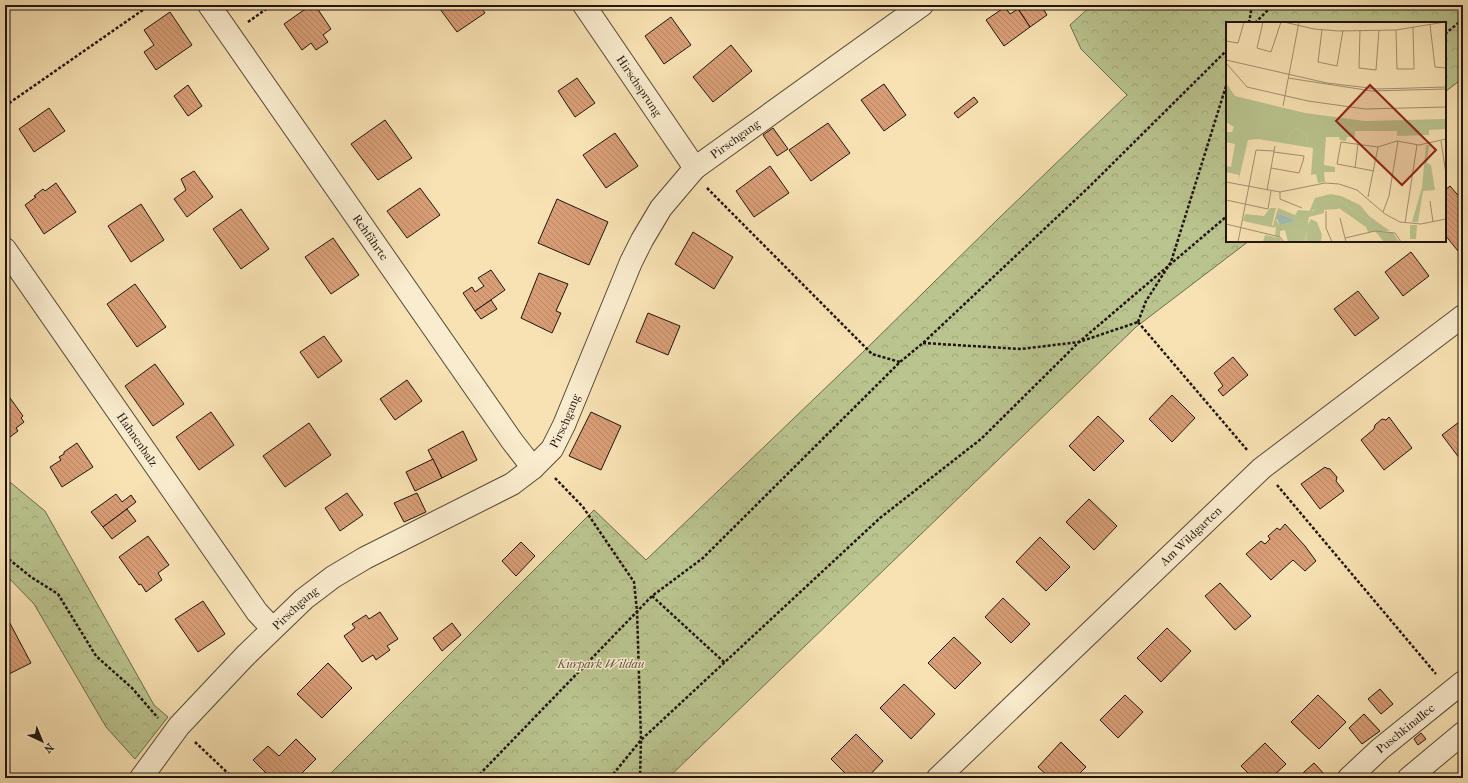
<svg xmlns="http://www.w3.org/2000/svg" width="1468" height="783" font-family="'IM FELL French Canon',serif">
	<defs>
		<pattern id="forest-crowns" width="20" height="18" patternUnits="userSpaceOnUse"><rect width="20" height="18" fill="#bac48f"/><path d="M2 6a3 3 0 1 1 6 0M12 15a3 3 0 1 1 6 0" fill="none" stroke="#a0a87a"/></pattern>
		<pattern id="building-back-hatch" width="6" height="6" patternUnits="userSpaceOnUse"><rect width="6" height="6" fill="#d89e76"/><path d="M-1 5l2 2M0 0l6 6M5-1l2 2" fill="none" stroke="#b98765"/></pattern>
	</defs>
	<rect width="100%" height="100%" fill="#f8e2b3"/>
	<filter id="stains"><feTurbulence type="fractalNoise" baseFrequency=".005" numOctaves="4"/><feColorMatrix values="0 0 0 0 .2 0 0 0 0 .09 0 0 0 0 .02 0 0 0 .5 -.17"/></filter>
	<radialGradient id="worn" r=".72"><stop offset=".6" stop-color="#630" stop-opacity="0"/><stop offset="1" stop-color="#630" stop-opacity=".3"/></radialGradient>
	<g fill="url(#forest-crowns)" stroke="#6e6c4e">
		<polygon points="1092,5 1463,5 1463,78 1445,92 1445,23 1227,23 1227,241 1249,241 1136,327 668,778 326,778 594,510 646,560 864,351 998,219 1127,95 1081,49 1070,25"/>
		<polygon points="5,478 45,511 154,705 168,717 135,759 106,727 34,604 5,574"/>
	</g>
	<g fill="url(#building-back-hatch)" stroke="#21140e">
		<polygon points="311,5 315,5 331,29 323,35 328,42 316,50 311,43 302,50 284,24"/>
		<polygon points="437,5 479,5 485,13 457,32"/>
		<polygon points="1020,5 1041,5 1047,15 1030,27 1017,7"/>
		<polygon points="1005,7 1010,14 1018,9 1030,27 1004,46 986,20"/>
		<polygon points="170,12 192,45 156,70 144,52 154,45 144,30"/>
		<polygon points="671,17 691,45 664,64 645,36"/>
		<polygon points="731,45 752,71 713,102 693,77"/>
		<polygon points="577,78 595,103 575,117 558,91"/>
		<polygon points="884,84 906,115 884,131 861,100"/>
		<polygon points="188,85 202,106 188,116 174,96"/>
		<polygon points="974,97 978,102 958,118 954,113"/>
		<polygon points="49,108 65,131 34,152 19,129"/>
		<polygon points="385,120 412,158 378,180 351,144"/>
		<polygon points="828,123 850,153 811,181 789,150"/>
		<polygon points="773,128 788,149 777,156 763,135"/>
		<polygon points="615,133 638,166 606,188 583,155"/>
		<polygon points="770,166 789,193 754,217 736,191"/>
		<polygon points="194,171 213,197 187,217 174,199 186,190 181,179"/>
		<polygon points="56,183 76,212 44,234 25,205 36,197 34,196 43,189 45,191"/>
		<polygon points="1450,186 1463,201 1463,247 1458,251 1445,235 1445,190"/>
		<polygon points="420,188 440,215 407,238 387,211"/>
		<polygon points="557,199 608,222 589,265 538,243"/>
		<polygon points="141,204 164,240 131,262 108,226"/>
		<polygon points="241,209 269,249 241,269 213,229"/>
		<polygon points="693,232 733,257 714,289 675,264"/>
		<polygon points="333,238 359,275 331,294 305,257"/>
		<polygon points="1411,252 1429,276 1403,296 1385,272"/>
		<polygon points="491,270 505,290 475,311 463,293 472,287 475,292 484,286 478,278"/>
		<polygon points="539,273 568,284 556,311 561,313 552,333 521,318"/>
		<polygon points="135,284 166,327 137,347 107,304"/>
		<polygon points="1358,291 1379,318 1355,336 1334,309"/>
		<polygon points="491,300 497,309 481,319 475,311"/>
		<polygon points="648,313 680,326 668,355 636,342"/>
		<polygon points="324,336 342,361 318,378 300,352"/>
		<polygon points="1233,357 1248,375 1223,396 1218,390 1223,386 1214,373"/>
		<polygon points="155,364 184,404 153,426 125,386"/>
		<polygon points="407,380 422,401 395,420 380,399"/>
		<polygon points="5,391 23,416 21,418 24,422 16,428 18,431 10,437 5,430"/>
		<polygon points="1172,395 1195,418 1172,442 1149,419"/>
		<polygon points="211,412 234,445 199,470 176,437"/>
		<polygon points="591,412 621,426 601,470 569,456"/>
		<polygon points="1098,416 1124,441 1094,471 1069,446"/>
		<polygon points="1389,417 1412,448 1384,470 1361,440 1374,429 1375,425 1382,419 1386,420"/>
		<polygon points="1463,419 1463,463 1442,435"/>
		<polygon points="309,423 331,455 285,487 263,456"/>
		<polygon points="463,431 477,460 442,478 428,450"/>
		<polygon points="77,443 93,467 62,487 50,467 61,460 59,457 64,454 64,452"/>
		<polygon points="433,459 442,478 415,491 406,472"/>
		<polygon points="1325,467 1326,468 1330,469 1337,477 1336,481 1344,491 1320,509 1301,484"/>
		<polygon points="347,493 363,515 340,531 325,508"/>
		<polygon points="417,493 426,512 404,522 394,503"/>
		<polygon points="116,494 122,502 131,495 136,502 103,527 91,512"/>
		<polygon points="1089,499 1117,526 1094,550 1066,522"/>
		<polygon points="127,509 136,521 112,539 103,527"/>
		<polygon points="1285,524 1305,546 1316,561 1305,571 1293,560 1271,580 1246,554 1261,541 1265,544 1270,539 1268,536 1277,528 1280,530"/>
		<polygon points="148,536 169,565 158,573 162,580 146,592 141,584 139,585 119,557"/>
		<polygon points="1040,537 1070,567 1046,591 1016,562"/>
		<polygon points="521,542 535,556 516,576 502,561"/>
		<polygon points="1220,583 1251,616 1235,630 1205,596"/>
		<polygon points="1003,598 1030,624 1011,643 985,617"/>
		<polygon points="203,601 225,634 198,652 175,619"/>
		<polygon points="380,612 398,639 387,646 390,650 376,660 373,655 362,662 344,636 355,628 352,624 366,615 369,619"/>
		<polygon points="5,614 31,663 5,676"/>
		<polygon points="452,623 461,635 442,651 433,638"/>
		<polygon points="1167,628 1191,651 1161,682 1137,658"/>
		<polygon points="954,637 981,663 955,689 928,663"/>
		<polygon points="328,663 352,688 322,718 297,694"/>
		<polygon points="904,684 935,714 911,739 880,708"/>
		<polygon points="1380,689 1393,704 1381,714 1368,699"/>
		<polygon points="1125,695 1143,712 1118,738 1100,720"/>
		<polygon points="1318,695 1346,722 1319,749 1291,722"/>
		<polygon points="1364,714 1380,731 1362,744 1349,728"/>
		<polygon points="1421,733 1426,739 1418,745 1414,739"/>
		<polygon points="856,734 883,761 867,778 850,778 831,759"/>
		<polygon points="296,739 316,759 297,778 271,778 253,760 268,746 279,756"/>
		<polygon points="1061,742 1086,767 1075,778 1050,778 1038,767"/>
		<polygon points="1265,743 1286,764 1271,778 1253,778 1241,766"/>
		<polygon points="1314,763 1325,775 1322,778 1308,778 1303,773"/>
	</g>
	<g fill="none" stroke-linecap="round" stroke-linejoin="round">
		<defs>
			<g id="minor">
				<path id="s1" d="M209,5L512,441L533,468"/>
				<path id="s2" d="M584,5L695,168"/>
				<path id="s3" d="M5,249L257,612L272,628"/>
				<path id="s4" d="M141,778L179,726L245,656L304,599L333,577L365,558L512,484L533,468L552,449L564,425L631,262L642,240L661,208L695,168L922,5"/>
				<path id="s5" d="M938,778L1262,468L1463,316"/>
				<path id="s6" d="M1349,778L1380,749L1463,682"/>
				<polyline points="1409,778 1463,733"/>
			</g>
		</defs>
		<use href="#minor" stroke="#574837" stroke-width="24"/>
		<g stroke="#21140e" stroke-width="2.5" stroke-dasharray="3 2" stroke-linecap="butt">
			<polyline points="248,22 272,5"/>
			<polyline points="1249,23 1252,5"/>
			<polyline points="1255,23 1273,5"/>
			<polyline points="1445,34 1463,19"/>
			<polyline points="5,106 150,5"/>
			<polyline points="707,188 872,354 900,362"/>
			<polyline points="1138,322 1248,451"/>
			<polyline points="1138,322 1146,301 1171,262 1227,83"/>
			<polyline points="923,343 1021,349 1079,342 1138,322"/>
			<polyline points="555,478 583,507 634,582 637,611 641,740 640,778"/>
			<polyline points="1277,485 1436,674"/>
			<polyline points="5,556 31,577 58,594 96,656 132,688 158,718"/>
			<polyline points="652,596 725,663"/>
			<polyline points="195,742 233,778"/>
			<polyline points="476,778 652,596 703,558 900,362 923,343 1089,187 1227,50"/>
			<polyline points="610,778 641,740 880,518 981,439 1079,342 1227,216"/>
		</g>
		<use href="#minor" stroke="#faecce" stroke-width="22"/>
	</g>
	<g text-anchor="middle" stroke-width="3" stroke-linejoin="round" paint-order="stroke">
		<g font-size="12" fill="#21140e" stroke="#faecce">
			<text dy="4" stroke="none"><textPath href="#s2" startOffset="98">Hirschsprung</textPath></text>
			<text dy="4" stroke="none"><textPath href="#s4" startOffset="901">Pirschgang</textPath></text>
			<text dy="4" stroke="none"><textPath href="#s1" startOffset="283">Rehfährte</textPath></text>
			<text dy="4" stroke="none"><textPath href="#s4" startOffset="565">Pirschgang</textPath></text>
			<text dy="4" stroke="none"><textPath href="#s3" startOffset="232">Hahnenbalz</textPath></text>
			<text dy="4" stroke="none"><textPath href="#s5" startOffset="350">Am Wildgarten</textPath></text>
			<text dy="4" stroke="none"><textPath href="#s4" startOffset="230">Pirschgang</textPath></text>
			<text dy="4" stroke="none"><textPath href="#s6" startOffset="75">Puschkinallee</textPath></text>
		</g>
		<g font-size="12" font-style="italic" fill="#57523b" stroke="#faecce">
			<text x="601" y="668">Kurpark Wildau</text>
		</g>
	</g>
	<g transform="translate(1226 22)">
		<rect width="220" height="220" fill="#f8e2b3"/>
		<path d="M69,106L81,112L80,117H64L62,114ZM104,180L113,185L112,187L98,188V191L83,195L79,220H62L59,208L54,209V215L49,214L50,206L17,199L19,192L38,194L44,186H50L46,203L52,207L54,212L52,207L47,203L52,186L69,193L72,188L87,189L95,182ZM54,192L67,197V200L54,203L50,198ZM39,213L54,216L56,220H37Z" fill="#bac48f" fill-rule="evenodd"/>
		<path d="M0,61L9,74L79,91L139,99L220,97V107L203,108V113L171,114V109H129V115H121L120,119L114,118L113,115H100L98,143L109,145V150H98L99,160L92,161L90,152L85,153L87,126L32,117L22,118L12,161L13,153L0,150V144L5,145L9,122L0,120V110H6L8,105L0,100ZM69,106L81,112L80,117H64L62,114ZM200,123H203L201,141L205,143L209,168L197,169L192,200H186L196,165ZM104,172L115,174L134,183L143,194L164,209L142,210L140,205L145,199L125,188L113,176L104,177V180L83,190L89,176ZM85,197L91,200L96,213L95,220H80L81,204ZM184,203H191L190,217H184Z" fill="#bac48f" fill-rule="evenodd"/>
		<path d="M112,175L125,188L145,199L140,205L104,180V177ZM149,209L167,211L173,220H158Z" fill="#bac48f"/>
		<path d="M54,192L67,197V200L54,203L50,195Z" fill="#9fbdb4"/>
		<path fill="none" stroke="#a29071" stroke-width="1" d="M37,0L31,26L45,30L55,0M58,0L88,7L113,9L170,8L219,0M204,3L209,45L220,46M96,8L92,40L111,44L117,8M134,8L133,46L150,48L153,8M170,8L171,47H188L187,5M0,19L12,21L18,0M0,38L101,61L152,67L220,65M0,41L21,65L82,79L139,87L220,85M62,56L146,69L220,67M57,84L73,0M215,119L220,152M45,146L73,151L77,139L78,134L48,130M129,146L132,122M148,149L111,142L115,120L152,125L171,119L193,123L220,117M0,160L54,170L99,161L113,162L131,168L159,192L174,200L195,202L220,197M41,168L49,124M54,170V177L76,186M142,175L152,125M0,178L42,187L45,169M204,179L207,200M100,189V206L106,220M157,190L163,174L172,119M114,196L120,220M179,201L191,123M0,202L54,215L58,220M119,216L149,209L169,211L175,220M12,220L30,128L48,129M184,220H220"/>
		<path fill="#8f2418" fill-opacity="0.15" stroke="#8f2418" stroke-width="2" d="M144,63L210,128L176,163L110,99Z"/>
		<rect width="220" height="220" fill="none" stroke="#21140e" stroke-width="2"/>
	</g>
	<rect width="1468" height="783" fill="none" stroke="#f8e2b3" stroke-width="20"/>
	<rect x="6" y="6" width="1456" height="771" fill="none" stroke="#21140e" stroke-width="2"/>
	<rect x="10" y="10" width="1448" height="763" fill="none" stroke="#21140e"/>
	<g transform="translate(42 741) rotate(136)" stroke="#faecce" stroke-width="3" paint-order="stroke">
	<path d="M0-3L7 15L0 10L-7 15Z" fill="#21140e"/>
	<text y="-6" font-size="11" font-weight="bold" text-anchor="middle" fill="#21140e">N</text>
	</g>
	<rect width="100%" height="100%" filter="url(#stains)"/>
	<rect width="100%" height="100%" fill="url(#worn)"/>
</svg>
